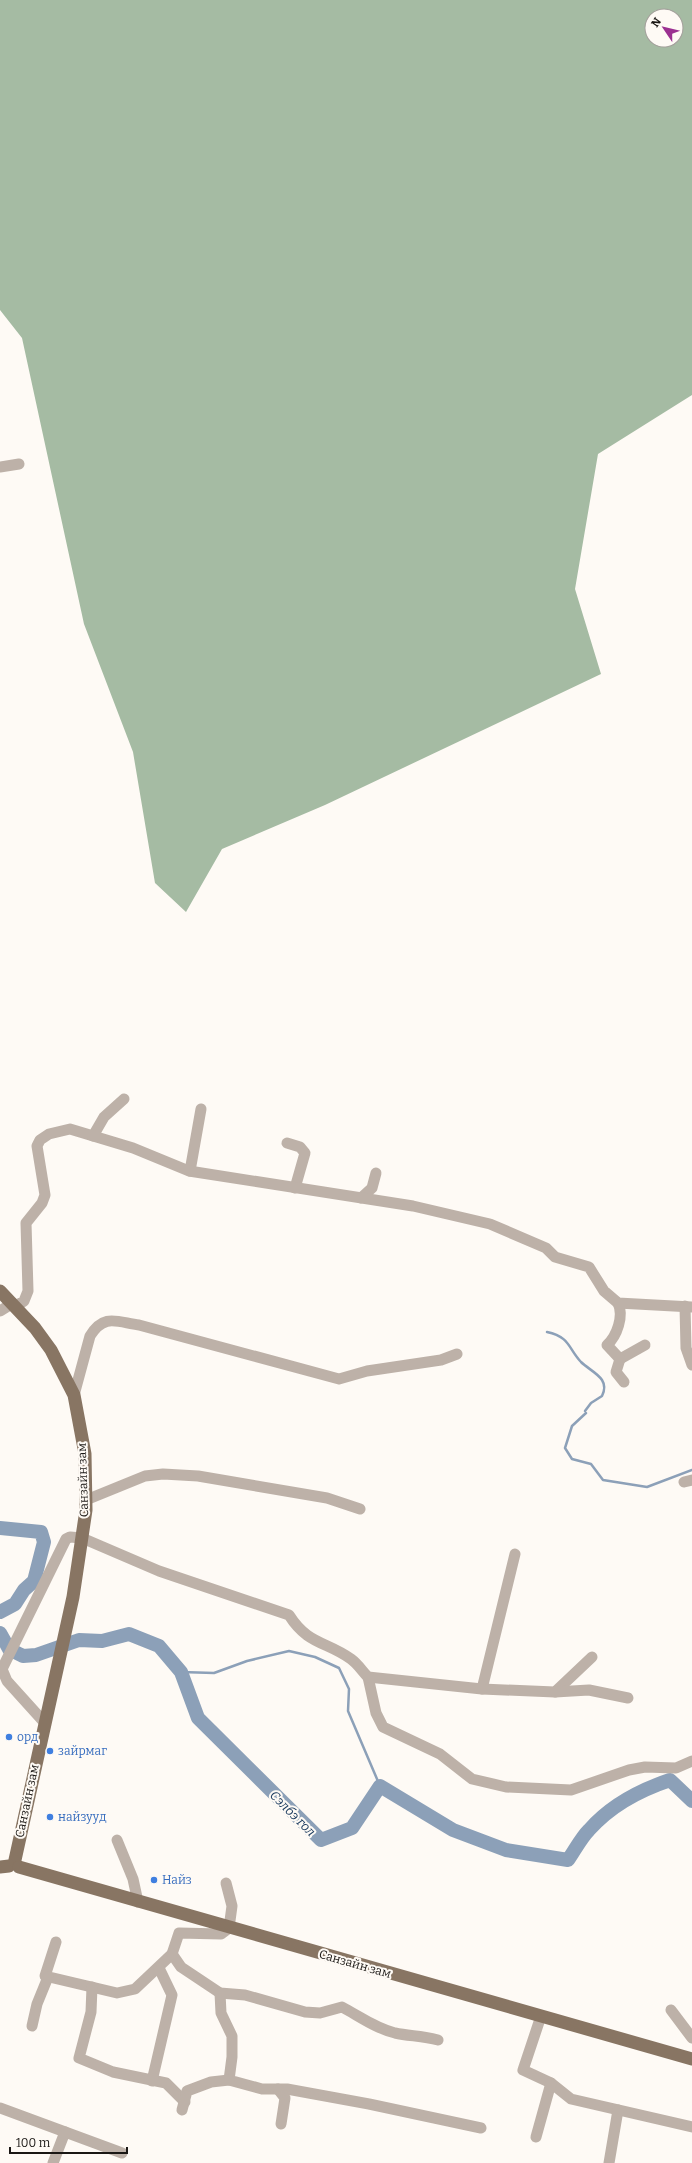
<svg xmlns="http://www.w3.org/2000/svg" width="692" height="2163" font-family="Bitter,serif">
	<rect width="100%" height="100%" fill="#fefaf5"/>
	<path fill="#a5bba3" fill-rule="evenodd" d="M0,0H692V395L598,454L575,589L601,674L325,805L222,849L186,912L155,883L133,752L84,624L22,338L0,310ZM652,16H676V40H652Z"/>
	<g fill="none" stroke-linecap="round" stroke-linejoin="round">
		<g stroke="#8ca0b8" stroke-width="2.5">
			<path d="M547,1332C570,1337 568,1348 581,1362C591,1372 611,1378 602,1396L591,1403L585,1411"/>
			<polyline points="586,1413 572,1426 565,1448 572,1459 591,1464 603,1480 647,1487 692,1470"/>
			<polyline points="181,1672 214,1673 247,1661 289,1651 315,1657 339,1668 349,1689 348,1711 380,1786"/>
		</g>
		<g stroke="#8ca0b8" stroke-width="14">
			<polyline points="0,1528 41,1532 44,1542 34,1581 24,1590 15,1604 0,1612"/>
			<path d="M0,1633L9,1649L23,1656L36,1655L79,1640L102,1641L129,1634L159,1646L181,1672L198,1718L321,1840L352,1828L380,1786L453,1830L506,1850L568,1860C575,1850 581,1838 589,1830C610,1806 640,1790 670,1780L692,1801"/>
		</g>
		<g stroke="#bdb1a8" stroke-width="11">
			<polyline points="0,467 19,464"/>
			<polyline points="93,1136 104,1117 124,1099"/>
			<polyline points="287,1143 300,1147 305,1153 295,1188"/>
			<polyline points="190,1171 201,1109"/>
			<polyline points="361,1198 372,1188 376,1173"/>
			<path d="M618,1303C624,1316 617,1336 607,1345L620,1359L645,1345"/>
			<polyline points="16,1306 24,1301 28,1291 26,1223 42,1203 45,1195 37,1146 40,1140 49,1134 70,1129 133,1148 189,1171 413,1206 490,1224 546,1248 555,1257 589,1267 604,1291 618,1303 692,1307"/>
			<polyline points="685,1306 686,1348 692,1365"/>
			<polyline points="0,1311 13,1303"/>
			<polyline points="620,1359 616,1372 624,1382"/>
			<path d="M74,1395L90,1336C104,1313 117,1322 139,1325L339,1379L367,1371L441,1360L457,1354"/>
			<polyline points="684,1482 692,1480"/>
			<polyline points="86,1500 145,1476 163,1474 198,1476 327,1498 360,1509"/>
			<polyline points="368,1677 376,1713 383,1727 440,1754 472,1779 506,1787 571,1790 629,1770 645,1767 676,1768 692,1761"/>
			<polyline points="482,1689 555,1692 592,1657"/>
			<polyline points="555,1692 589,1690 628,1698"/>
			<path d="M44,1722L7,1681L2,1669L66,1539L70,1537L82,1538L159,1571L289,1615C308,1645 326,1641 351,1659C358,1664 362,1671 368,1677L482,1689L515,1554"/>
			<polyline points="117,1840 133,1879 138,1902"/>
			<polyline points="56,1942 45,1976 117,1993 135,1989 172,1954 179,1933 221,1934 229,1928 232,1906 226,1883"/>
			<path d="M172,1954L181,1967L220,1993L245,1995L305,2012L320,2013L342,2007C359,2016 375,2028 395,2033C409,2036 423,2036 438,2040"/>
			<polyline points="92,1987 91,2012 79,2058 113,2072 166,2083 185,2102"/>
			<polyline points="220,1993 221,2013 232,2036 232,2057 229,2080 262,2089 287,2089 369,2104 481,2128"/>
			<polyline points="671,2010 692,2038"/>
			<polyline points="541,2016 523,2070 551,2083 571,2099 692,2127"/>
			<polyline points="32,2026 37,2004 48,1977"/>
			<polyline points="152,2081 172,1995 159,1968"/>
			<polyline points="278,2089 285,2098 281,2124"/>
			<polyline points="0,2108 122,2153"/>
			<polyline points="182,2110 187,2091 211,2082 229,2080"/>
			<polyline points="536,2137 551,2083"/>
			<polyline points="53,2163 65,2132"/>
			<polyline points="609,2163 618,2110"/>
		</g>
		<g stroke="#887563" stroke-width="13">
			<polyline points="0,1291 35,1328 51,1350 74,1395 85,1454 86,1510 73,1597 15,1860"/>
			<polyline points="0,1867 9,1866"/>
			<polyline points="19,1867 692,2059"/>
		</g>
	</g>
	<g fill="#3f7fe0" stroke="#fefaf5" stroke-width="1.5">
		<circle cx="9" cy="1737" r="4"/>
		<circle cx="50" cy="1751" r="4"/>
		<circle cx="50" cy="1817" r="4"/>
		<circle cx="154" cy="1880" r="4"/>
	</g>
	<g text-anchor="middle" stroke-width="4" stroke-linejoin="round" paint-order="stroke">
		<g font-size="12" fill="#1a1714" stroke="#fefaf5">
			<text transform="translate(83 1480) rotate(-92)" y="4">Санзайн зам</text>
			<text transform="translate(27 1801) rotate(-78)" y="4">Санзайн зам</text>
			<text transform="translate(355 1964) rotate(16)" y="4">Санзайн зам</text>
		</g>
		<g font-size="12" fill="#366cbe" stroke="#fefaf5" text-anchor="start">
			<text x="17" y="1741">орд</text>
			<text x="58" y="1755">зайрмаг</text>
			<text x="58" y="1821">найзууд</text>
			<text x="162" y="1884">Найз</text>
		</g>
		<g font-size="13" font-style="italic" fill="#1e3d60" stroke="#fefaf5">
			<text transform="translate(293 1813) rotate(45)" y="5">Сэлбэ гол</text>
		</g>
	</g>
	<g transform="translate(664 28) rotate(305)"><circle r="19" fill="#fefaf5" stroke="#a39f9b"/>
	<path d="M0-3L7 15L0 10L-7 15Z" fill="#9b3091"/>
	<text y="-6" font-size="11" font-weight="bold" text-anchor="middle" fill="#1a1714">N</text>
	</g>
	<path d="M10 2147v6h117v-6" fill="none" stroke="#1a1714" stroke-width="2"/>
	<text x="16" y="2147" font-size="12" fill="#1a1714" stroke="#fefaf5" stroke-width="3" paint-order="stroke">100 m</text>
</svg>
